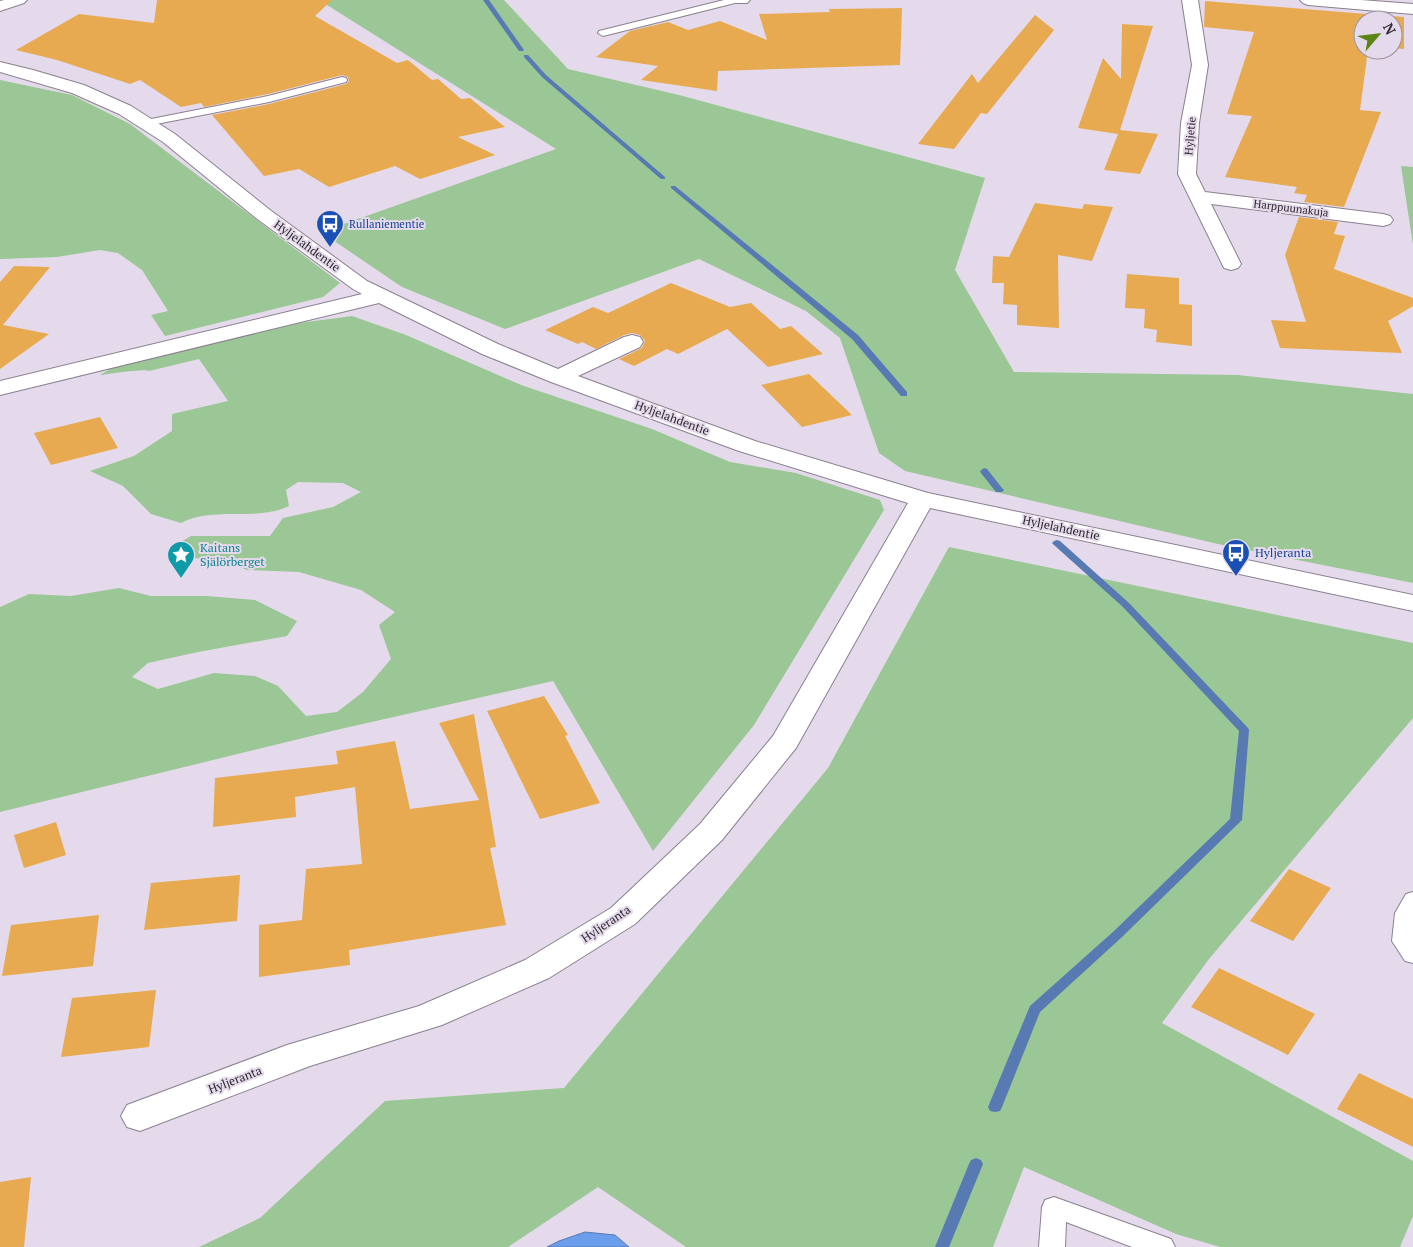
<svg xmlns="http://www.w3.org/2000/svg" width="1413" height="1247" font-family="'PT Serif',serif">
	<rect width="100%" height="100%" fill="#e5daeb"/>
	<g fill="#9bc695">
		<polygon points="319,0 504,0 568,69 679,95 985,178 955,270 1014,372 1238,375 1413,394 1413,583 1218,544 905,471 879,453 840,338 806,311 699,259 505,329 402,287 321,232 556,149"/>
		<polygon points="0,80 72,95 130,124 340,283 323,297 165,336 151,315 168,311 142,270 118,253 100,250 57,257 0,259"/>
		<polygon points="1401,166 1413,167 1413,245"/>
		<path d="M352,316L406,335L521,385L652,429L730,462L796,473L880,500L884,510L754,725L653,851L553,681L336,730L0,812V607L29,594L71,596L119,588L151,596H206L255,600L297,621L287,636L198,652L148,663L132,677L158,689L214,673L255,676L278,686L306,716L337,712L363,692L391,659L379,625L395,612L361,590L299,572L247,570L225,560L175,557L176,545L191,536H270L283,518L333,507L361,492L343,483L298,482L286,490L289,506C256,522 214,506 181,523L151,514L123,486L90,471L134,456L172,431V414L228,401L199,359L149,371C144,368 110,374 100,375L115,366L299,323Z"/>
		<polygon points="949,547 1413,643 1413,718 1209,959 1162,1023 1413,1161 1413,1216 1400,1247 1220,1247 1176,1234 1024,1167 993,1247 686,1247 598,1187 508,1247 199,1247 260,1218 385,1101 564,1088 828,768"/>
	</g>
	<polygon fill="#6a9deb" stroke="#577ab2" points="585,1232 615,1235 629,1247 547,1247 559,1241"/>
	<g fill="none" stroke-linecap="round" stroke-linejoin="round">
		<g fill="#577ab2" fill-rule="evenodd">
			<polygon points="483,0 489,0 524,50 523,51 519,51"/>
			<polygon points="524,55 528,55 546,75 665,177 665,179 661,179 542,77 524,57"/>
			<polygon points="671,186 675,186 858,335 907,392 907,396 901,396 852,339 671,188"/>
			<polygon points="984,468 987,469 1002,488 1004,490 1002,492 996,492 981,473 980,471"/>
			<polygon points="1057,540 1060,541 1129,603 1248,728 1249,730 1242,820 1122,937 1040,1012 1002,1107 1000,1111 995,1112 990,1111 988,1107 1030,1006 1114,931 1230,819 1239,731 1123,607 1054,545 1052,543 1054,541"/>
			<polygon points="976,1158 981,1160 983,1164 949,1247 935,1247 969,1164 971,1160"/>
		</g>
	</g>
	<g fill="#e7aa50">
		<polygon points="157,0 332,0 315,16 397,63 408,60 432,80 438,79 461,99 470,98 505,127 458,137 495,155 420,179 395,166 329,187 299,169 264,176 212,115 269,104 346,84 349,81 348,77 342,75 268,94 204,107 201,103 181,107 140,80 130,84 57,60 16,50 79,14 154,23"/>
		<polygon points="1205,1 1404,17 1404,49 1393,48 1393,20 1363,20 1363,50 1368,50 1360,110 1381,112 1344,207 1304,202 1307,195 1294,193 1297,187 1225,177 1252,116 1227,114 1254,32 1204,27"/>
		<polygon points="902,8 900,65 718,71 717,91 641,80 658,66 596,57 630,31 668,22 688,30 720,21 767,40 759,14 830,12 829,9"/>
		<polygon points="1035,15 1054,30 987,114 981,113 954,149 918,144 972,74 978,83"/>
		<polygon points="1122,24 1153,26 1120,130 1158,134 1140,174 1104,170 1118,134 1078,128 1103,58 1121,79"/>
		<polygon points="1035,203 1082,209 1084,204 1113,207 1092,261 1058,255 1059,328 1017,325 1017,305 1003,304 1004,283 992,283 993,256 1009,257"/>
		<polygon points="1299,217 1338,222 1334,234 1345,236 1334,269 1413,298 1413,306 1388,321 1402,353 1280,348 1271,320 1306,322 1285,255"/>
		<polygon points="14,266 50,267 3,325 49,334 0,369 0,282"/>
		<polygon points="1127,274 1179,278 1179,304 1192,305 1192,346 1156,342 1157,330 1144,328 1145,309 1125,308"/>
		<polygon points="671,283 730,307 751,303 780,329 791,326 823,354 768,367 727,329 678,354 667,349 634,366 619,359 642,348 645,341 640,335 632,333 624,335 596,349 582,342 578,344 545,330 593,307 608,313"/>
		<polygon points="809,374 852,415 802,427 761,385"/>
		<polygon points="100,417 118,448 51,465 34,433"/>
		<polygon points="544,696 568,735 565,736 600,803 540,819 487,711"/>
		<polygon points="474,714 496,847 490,848 506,925 349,950 350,965 259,977 259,925 302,920 306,869 362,864 355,787 295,797 296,817 213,827 215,778 338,764 336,751 395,741 410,809 479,800 439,723"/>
		<polygon points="56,822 66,855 24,868 14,835"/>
		<polygon points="1289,869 1331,888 1293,941 1250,921"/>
		<polygon points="240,875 237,921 144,930 151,883"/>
		<polygon points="99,915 93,966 2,976 11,925"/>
		<polygon points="1219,968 1315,1014 1288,1055 1191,1007"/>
		<polygon points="156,990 149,1047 61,1057 72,998"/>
		<polygon points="1359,1073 1413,1099 1413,1147 1337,1109"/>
		<polygon points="31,1177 24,1247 0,1247 0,1182"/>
	</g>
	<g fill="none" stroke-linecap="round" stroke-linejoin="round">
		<defs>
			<g id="service">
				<polygon points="724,0 741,0 739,2 603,36 598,33 599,31"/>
				<polygon points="342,77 346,78 347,80 346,82 269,102 146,126 140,123 146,120 268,96"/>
				<polygon points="1413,892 1413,963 1405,961 1392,941 1395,913 1406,894"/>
				<polygon points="1054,1197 1171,1239 1175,1247 1132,1247 1066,1222 1065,1247 1039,1247 1042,1207 1045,1200"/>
			</g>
			<g id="minor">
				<polygon points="4,0 27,0 24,3 0,11 0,1"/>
				<polygon points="728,0 750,0 747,3 731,3"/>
				<polygon points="1182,0 1198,0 1208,65 1199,123 1196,174 1205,192 1383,214 1390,216 1393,220 1390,224 1383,226 1211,204 1241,264 1238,268 1231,270 1224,268 1178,174 1181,123 1192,65"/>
				<polygon points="1300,0 1361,0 1413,4 1413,14 1308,5 1303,3"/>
				<polygon points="0,62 33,70 84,85 131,106 175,134 270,210 367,281 498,344 558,369 624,337 632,335 640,337 643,342 640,347 578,376 755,441 928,493 1413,595 1413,611 930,508 796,748 722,840 635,924 549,978 442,1025 310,1066 140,1131 127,1127 121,1116 127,1105 287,1045 419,1006 525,960 611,908 700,824 773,736 908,503 739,451 551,382 482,354 379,303 0,395 0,381 362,294 353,289 256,218 163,142 119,114 72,93 0,72"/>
			</g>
		</defs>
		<use href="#service" stroke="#8a808f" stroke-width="2"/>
		<use href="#minor" stroke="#8a808f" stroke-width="2"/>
		<use href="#service" fill="#fff" fill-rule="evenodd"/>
		<use href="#minor" fill="#fff" fill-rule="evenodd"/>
	</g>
	<defs>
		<symbol id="bus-pin" viewBox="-11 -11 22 30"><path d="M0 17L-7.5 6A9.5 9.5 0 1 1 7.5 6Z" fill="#1a4fb4" stroke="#e5daeb"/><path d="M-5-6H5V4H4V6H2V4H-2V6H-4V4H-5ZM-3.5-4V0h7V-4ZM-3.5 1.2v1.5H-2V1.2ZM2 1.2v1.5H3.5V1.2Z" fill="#fff"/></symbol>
		<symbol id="sight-pin" viewBox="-11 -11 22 30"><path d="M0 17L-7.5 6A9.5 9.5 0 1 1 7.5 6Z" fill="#0f9aa8" stroke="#e5daeb"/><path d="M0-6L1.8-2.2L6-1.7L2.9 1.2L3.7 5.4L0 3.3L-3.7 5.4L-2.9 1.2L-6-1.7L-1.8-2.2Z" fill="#fff"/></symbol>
	</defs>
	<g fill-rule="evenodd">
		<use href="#bus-pin" x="314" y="208" width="32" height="43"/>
		<use href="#bus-pin" x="1220" y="537" width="32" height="43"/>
		<use href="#sight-pin" x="165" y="539" width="32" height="43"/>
	</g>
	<g text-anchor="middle" stroke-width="4" stroke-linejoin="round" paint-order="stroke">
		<g font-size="11" fill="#2c282e" stroke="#e5daeb">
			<text transform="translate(1190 136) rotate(-85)" y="4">Hyljetie</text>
			<text transform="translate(1291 208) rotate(7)" y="4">Harppuunakuja</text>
		</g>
		<g font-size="11" fill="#164399" stroke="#e5daeb" text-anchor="start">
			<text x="349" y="228">Rullaniementie</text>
		</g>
		<g font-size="12" fill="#2c282e" stroke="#e5daeb">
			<text transform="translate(307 246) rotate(36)" y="4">Hyljelahdentie</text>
			<text transform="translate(672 418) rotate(20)" y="4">Hyljelahdentie</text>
			<text transform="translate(1061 528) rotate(12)" y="4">Hyljelahdentie</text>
			<text transform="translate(606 924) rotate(-34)" y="4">Hyljeranta</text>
			<text transform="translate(235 1080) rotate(-21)" y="4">Hyljeranta</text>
		</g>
		<g font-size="12" fill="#0d838f" stroke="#e5daeb" text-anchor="start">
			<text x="200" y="552">Kaitans<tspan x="200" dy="14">Själörberget</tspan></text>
		</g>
		<g font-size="12" fill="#164399" stroke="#e5daeb" text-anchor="start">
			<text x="1255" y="557">Hyljeranta</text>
		</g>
	</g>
	<g transform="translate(1378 35) rotate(62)"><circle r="24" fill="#e5daeb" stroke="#9b939f"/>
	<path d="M0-4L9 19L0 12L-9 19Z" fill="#5b8613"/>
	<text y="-8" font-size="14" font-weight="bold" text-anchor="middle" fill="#2c282e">N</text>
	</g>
</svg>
